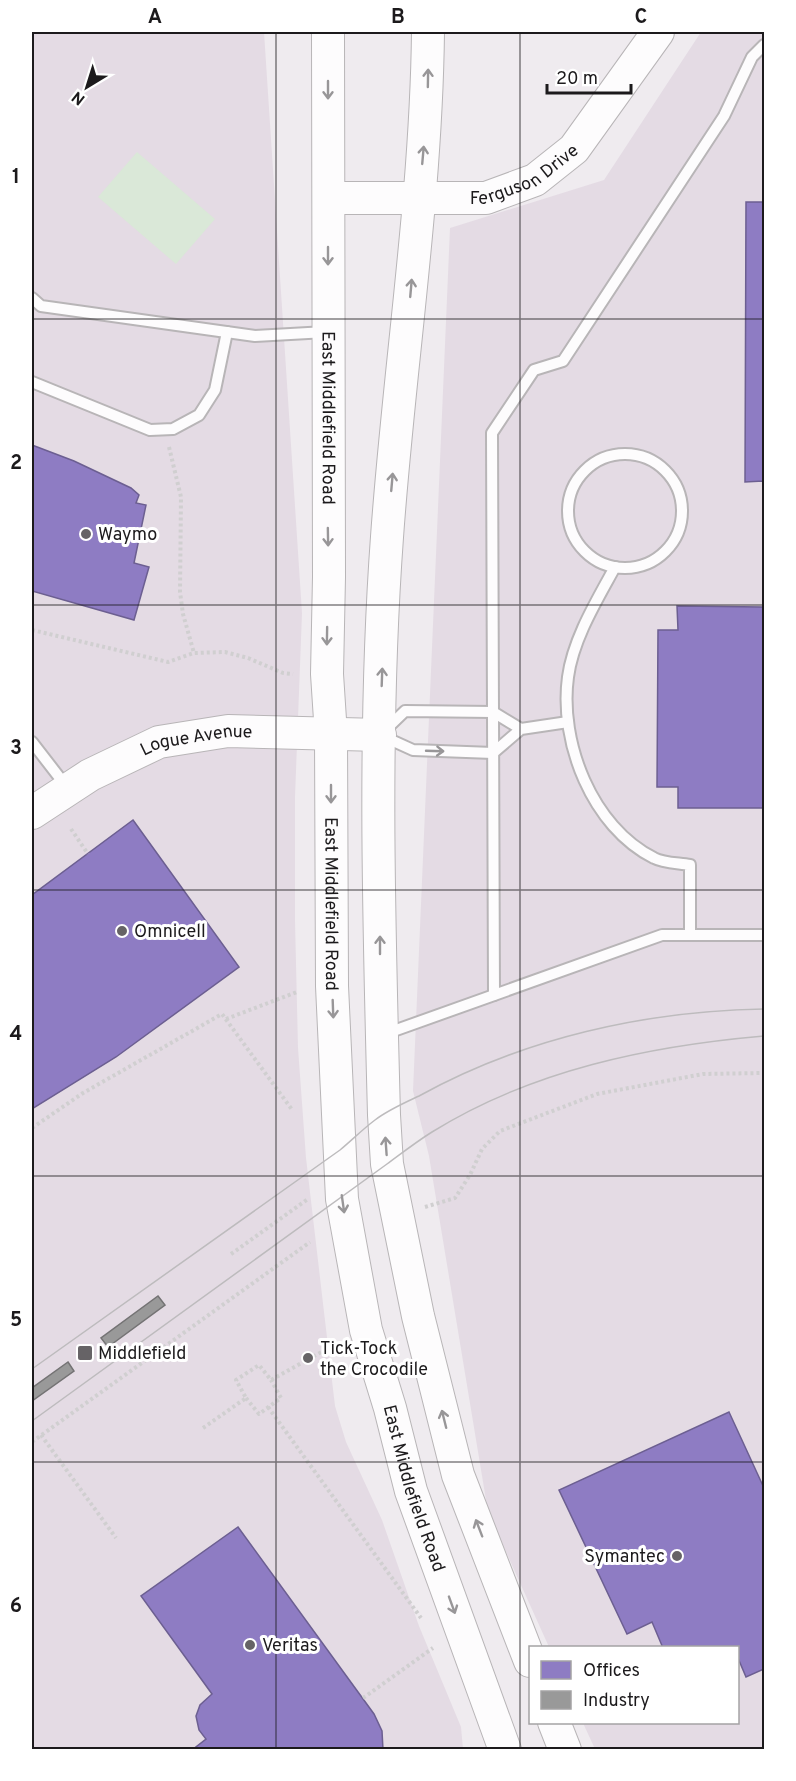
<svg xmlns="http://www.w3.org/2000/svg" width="796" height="1781" font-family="Overpass,sans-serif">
	<rect width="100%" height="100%" fill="#efebef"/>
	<g fill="#e4dbe4">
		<polygon points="32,32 264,32 302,613 295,797 295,921 298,1048 306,1158 335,1406 346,1442 382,1520 419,1626 461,1727 463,1749 32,1750"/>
		<polygon points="701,32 764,32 764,1749 595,1749 583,1723 738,1722 738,1648 549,1647 488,1512 429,1156 413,1091 450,228 604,180"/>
	</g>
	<polygon fill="#dae8d8" points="137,152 215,219 176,264 98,197"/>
	<g fill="#8e7cc3" stroke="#6c5f91" stroke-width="1.5">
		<polygon points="746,202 764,202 764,541 763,481 745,482"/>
		<polygon points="32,445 74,461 131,488 139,495 136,503 146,505 134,563 149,567 134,620 32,591"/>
		<polygon points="677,606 764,607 764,808 678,808 678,787 657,787 658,630 678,630"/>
		<polygon points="133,820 239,967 116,1057 32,1109 32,895"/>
		<polygon points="729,1412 764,1488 764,1669 746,1677 738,1658 738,1648 663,1648 652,1622 627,1634 559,1490"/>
		<polygon points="238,1527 374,1714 382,1731 383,1750 192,1750 206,1739 199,1730 196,1716 200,1705 212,1694 141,1596"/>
	</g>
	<g fill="#999" stroke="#747374" stroke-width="1.5">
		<polygon points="158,1296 165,1305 108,1347 101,1338"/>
		<polygon points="68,1362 74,1371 32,1401 32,1388"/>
	</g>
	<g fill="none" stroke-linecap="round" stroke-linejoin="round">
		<defs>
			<g id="lane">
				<polyline points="32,298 41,306 255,336 326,332"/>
				<polyline points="32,382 150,430 173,429 199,415 215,390 227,332"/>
				<circle cx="625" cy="511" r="57"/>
				<path d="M615,567C597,600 573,639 568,677C559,742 592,827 654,858C663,863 679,863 690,865V935"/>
				<polyline points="521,729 493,712 405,711 380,735 413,750 493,753 521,729 568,722"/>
				<polyline points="32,742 66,786"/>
				<polyline points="494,995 492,433 534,370 563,361 724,116 752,57 764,45"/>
				<polyline points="385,1034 662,935 764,935"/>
			</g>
			<g id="secondary">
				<path id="s1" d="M328,32L329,577L327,674L331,735L332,986L342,1199L366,1330L390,1408L411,1491L505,1750"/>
				<path d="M428,32C426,201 399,368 387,537C373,729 379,923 384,1115L387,1164L418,1316L458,1475L530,1661"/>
				<path id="s2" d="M329,198H486L535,180L574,149L658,32"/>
				<path id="s3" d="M32,813L90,775L159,742L228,731L380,735"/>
				<polyline points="554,1722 565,1750"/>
			</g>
		</defs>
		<use href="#lane" stroke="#b8b5b7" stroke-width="14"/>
		<use href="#secondary" stroke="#b8b5b7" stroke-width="34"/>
		<g stroke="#d0cfd0" stroke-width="4" stroke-dasharray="3 3" stroke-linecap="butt">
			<polyline points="169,447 181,497 180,592 183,614 194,653"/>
			<polyline points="32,630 168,662 194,653 225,652 248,658 283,673 293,674"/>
			<polyline points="71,829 88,854"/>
			<polyline points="226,1019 297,992"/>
			<polyline points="32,1128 83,1093 222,1014 293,1111"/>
			<polyline points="425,1207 455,1198 470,1175 482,1149 500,1131 597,1094 703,1074 764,1073"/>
			<polyline points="231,1254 308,1199"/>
			<polyline points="246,1398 259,1414 281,1398 271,1380"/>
			<polyline points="268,1407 421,1618"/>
			<polyline points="203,1428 246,1398 236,1380 259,1365 271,1380 325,1350"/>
			<polyline points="41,1435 116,1538"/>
			<polyline points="32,1442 310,1242"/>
			<polyline points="363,1698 433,1648"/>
		</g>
		<use href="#lane" stroke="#fdfcfd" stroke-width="10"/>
		<use href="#secondary" stroke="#fdfcfd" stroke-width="32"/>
		<g stroke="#bdbbbd" stroke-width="1.5">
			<path d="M32,1369L340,1150C352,1140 363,1129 375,1120C388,1110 404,1103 419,1096C524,1038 645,1011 764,1009"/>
			<path d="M32,1421L387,1164C402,1153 416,1142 432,1132C532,1070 649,1046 764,1036"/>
		</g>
	</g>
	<defs><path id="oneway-shaft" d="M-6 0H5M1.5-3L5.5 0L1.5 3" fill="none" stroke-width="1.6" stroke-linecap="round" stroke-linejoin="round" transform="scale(1.5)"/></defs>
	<g stroke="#989698">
		<use href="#oneway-shaft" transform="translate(428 78) rotate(-89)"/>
		<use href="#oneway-shaft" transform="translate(328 90) rotate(90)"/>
		<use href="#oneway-shaft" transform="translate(423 155) rotate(-85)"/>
		<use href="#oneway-shaft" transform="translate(328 256) rotate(90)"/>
		<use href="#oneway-shaft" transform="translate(411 288) rotate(-85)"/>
		<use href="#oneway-shaft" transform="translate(392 482) rotate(-85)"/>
		<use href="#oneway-shaft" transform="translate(328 537) rotate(89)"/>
		<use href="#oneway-shaft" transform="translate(327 636) rotate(91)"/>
		<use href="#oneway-shaft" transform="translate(382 677) rotate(-88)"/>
		<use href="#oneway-shaft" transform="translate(435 751) rotate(2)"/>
		<use href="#oneway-shaft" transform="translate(331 794) rotate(90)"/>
		<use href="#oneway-shaft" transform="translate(380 945) rotate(-90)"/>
		<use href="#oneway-shaft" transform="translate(333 1009) rotate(88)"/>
		<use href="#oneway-shaft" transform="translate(386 1146) rotate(-94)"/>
		<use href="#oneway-shaft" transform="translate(343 1204) rotate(82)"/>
		<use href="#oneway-shaft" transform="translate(444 1419) rotate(-104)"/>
		<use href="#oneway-shaft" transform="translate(479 1528) rotate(-111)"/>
		<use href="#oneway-shaft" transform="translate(452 1605) rotate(70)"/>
	</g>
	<path fill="none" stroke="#1c1a1c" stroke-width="1.5" stroke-opacity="0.55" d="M276,32V1750M520,32V1750M32,319H764M32,605H764M32,890H764M32,1176H764M32,1462H764"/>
	<g fill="#666366" stroke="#fff" stroke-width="2">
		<circle cx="86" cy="534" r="6"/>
		<circle cx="122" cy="931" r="6"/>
		<rect x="77" y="1345" width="16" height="16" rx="3"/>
		<circle cx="308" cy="1358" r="6"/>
		<circle cx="677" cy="1556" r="6"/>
		<circle cx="250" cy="1645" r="6"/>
	</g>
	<g text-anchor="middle" stroke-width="6" stroke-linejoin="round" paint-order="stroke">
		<g font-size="18" fill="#1c1a1c" stroke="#fff">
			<text dy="6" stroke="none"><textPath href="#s2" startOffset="201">Ferguson Drive</textPath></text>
			<text dy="6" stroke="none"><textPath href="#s1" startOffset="386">East Middlefield Road</textPath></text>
			<text dy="6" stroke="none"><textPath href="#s3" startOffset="183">Logue Avenue</textPath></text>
			<text dy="6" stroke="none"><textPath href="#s1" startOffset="872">East Middlefield Road</textPath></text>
			<text dy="6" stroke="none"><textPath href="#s1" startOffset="1466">East Middlefield Road</textPath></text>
		</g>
		<g font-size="18" fill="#1c1a1c" stroke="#fff" text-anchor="start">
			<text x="98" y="540">Waymo</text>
			<text x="134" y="937">Omnicell</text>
			<text x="320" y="1354">Tick-Tock<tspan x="320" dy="21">the Crocodile</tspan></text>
			<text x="98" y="1359">Middlefield</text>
			<text x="665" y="1562" text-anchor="end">Symantec</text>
			<text x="262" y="1651">Veritas</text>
		</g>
	</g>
	<rect width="796" height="1781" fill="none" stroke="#ffffff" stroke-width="66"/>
	<rect x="529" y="1646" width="210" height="78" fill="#ffffff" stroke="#a4a3a4" stroke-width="1.5"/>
	<rect x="541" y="1661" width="30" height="18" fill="#8e7cc3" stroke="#a4a3a4" stroke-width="1.5"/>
	<text x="583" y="1676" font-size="18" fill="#1c1a1c">Offices</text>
	<rect x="541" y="1691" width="30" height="18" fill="#999999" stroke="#a4a3a4" stroke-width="1.5"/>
	<text x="583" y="1706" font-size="18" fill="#1c1a1c">Industry</text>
	<g transform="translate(87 87) rotate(218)" stroke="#ffffff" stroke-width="4.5" paint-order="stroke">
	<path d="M0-4.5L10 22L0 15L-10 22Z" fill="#1c1a1c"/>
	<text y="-9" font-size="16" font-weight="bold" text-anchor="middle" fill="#1c1a1c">N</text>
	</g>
	<path d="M547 84v9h84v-9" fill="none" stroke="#1c1a1c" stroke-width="3"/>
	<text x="556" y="84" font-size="18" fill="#1c1a1c" stroke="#ffffff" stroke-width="4.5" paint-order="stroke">20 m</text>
	<rect x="33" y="33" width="730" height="1715" fill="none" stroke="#1c1a1c" stroke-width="2"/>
	<g font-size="20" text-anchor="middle" font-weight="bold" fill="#1c1a1c">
		<text x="155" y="23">A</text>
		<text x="398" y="23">B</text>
		<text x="641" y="23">C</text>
		<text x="16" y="183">1</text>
		<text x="16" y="469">2</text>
		<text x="16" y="754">3</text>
		<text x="16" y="1040">4</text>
		<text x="16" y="1326">5</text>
		<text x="16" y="1612">6</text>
	</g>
</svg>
